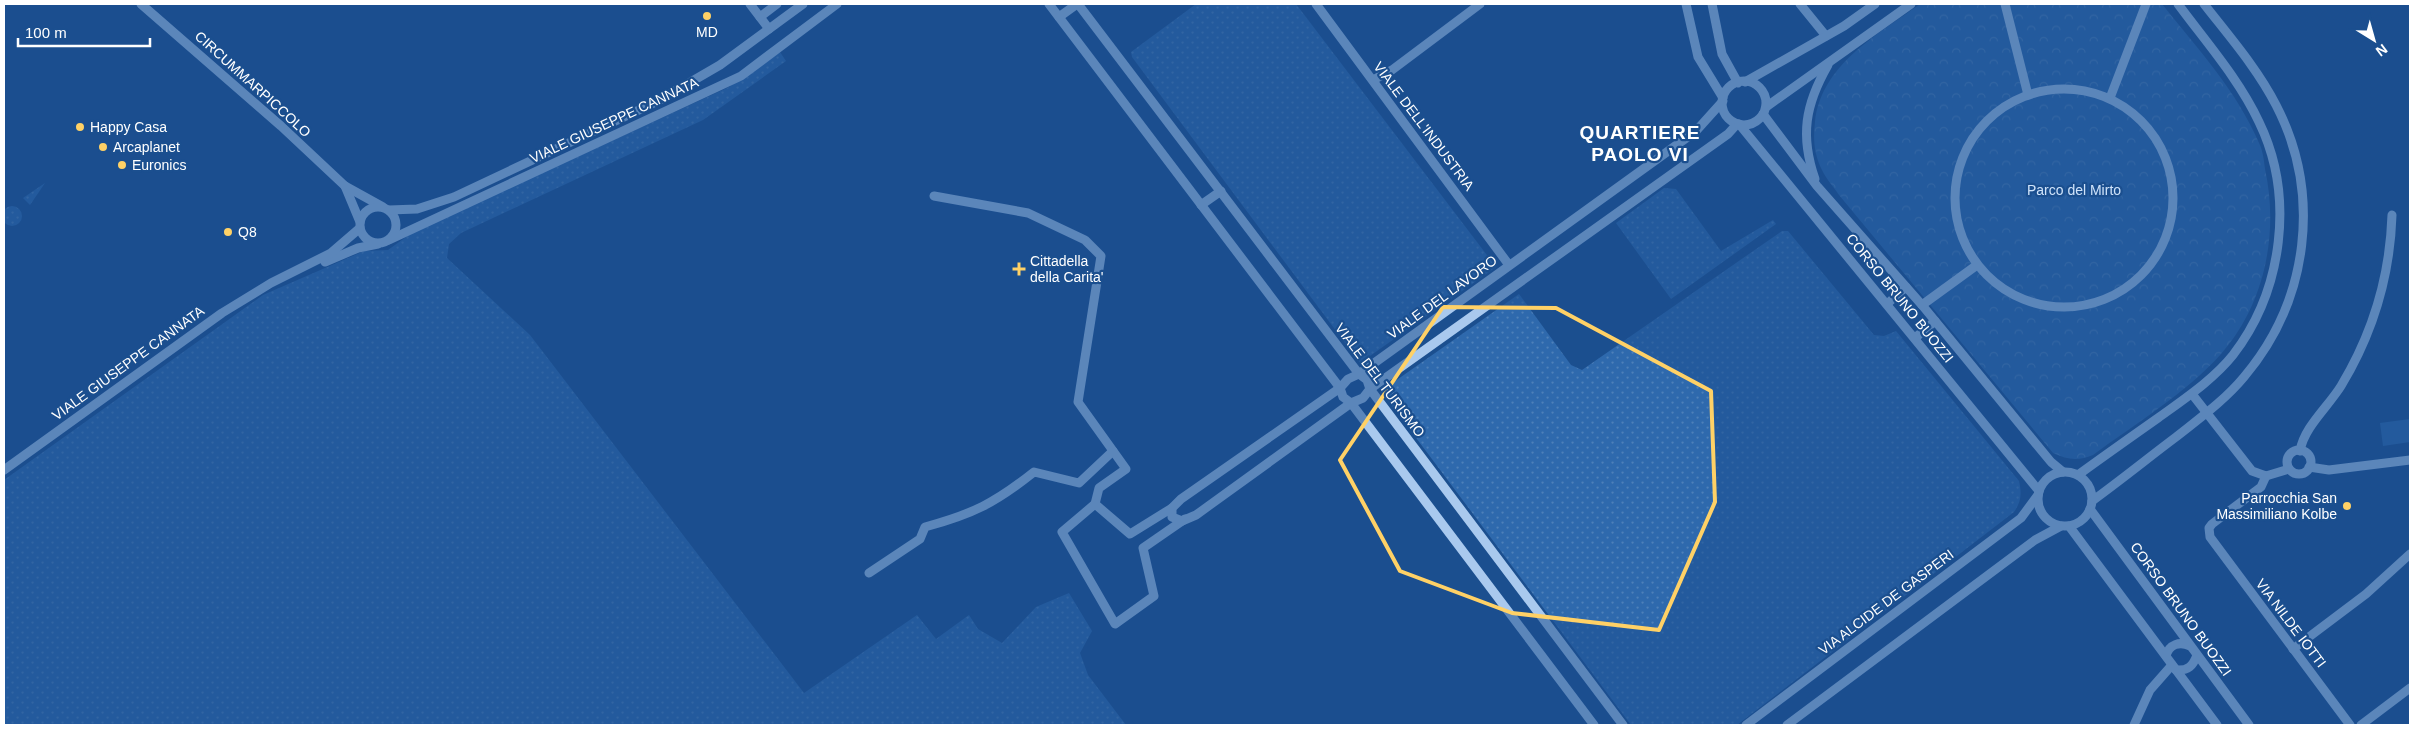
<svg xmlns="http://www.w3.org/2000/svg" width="2414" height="729" font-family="Helvetica,sans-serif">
	<defs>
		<pattern id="grass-dots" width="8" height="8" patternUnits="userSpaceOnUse" patternTransform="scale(1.25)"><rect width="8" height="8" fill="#2e69ad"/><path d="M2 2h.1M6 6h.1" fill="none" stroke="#4d80b9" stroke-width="1.8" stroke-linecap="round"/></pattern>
		<pattern id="park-crowns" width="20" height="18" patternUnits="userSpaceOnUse" patternTransform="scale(1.25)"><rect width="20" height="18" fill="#2e69ad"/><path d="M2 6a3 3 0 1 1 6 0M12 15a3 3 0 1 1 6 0" fill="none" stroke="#4d80b9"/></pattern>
	</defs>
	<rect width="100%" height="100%" fill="#1b4f8f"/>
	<g fill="url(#grass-dots)">
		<polygon points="1196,4 1296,4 1496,267 1360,363 1132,57 1131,52"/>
		<polygon points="780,52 786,61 703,120 461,233 449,244 447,258 530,335 804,693 917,615 936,639 969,615 978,629 1002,643 1036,607 1069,593 1092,631 1080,653 1088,675 1126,725 4,725 4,480 263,295 364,251 388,250 413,232 729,87"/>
		<polygon points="45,183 30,205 23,198"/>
		<polygon points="1664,188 1676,189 1721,251 1773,220 1776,224 1671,299 1616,223"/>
		<circle cx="12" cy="216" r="10"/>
		<path d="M1782,231H1788L1874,335L1884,336L1896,331L2019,481C2022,494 2021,502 2014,512L1737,725H1631L1381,391L1519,294L1571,365L1582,370Z"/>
	</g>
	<path fill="url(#park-crowns)" d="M1920,4H2162C2197,48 2237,91 2259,143C2263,151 2264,161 2265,169C2279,233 2265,304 2221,354C2186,393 2135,424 2093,455C2078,461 2068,460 2053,453L1839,195C1834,187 1826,179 1822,170C1814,154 1813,139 1815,122C1821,65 1877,35 1920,4Z"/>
	<polygon fill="#2e69ad" points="2410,419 2410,442 2383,446 2380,423"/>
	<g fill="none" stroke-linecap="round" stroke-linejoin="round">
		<g stroke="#a9c9ee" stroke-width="9">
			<polyline points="141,4 281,126 345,186 383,207"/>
			<polyline points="750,4 769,29"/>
			<polyline points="1049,4 1340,388 1343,397 1351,403 1594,725"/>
			<polyline points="1078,4 1359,374 1367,380 1370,389 1623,725"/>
			<polyline points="1316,4 1509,265"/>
			<polyline points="1686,4 1698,57 1723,98"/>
			<polyline points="1712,4 1722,54 1738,83"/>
			<polyline points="1800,4 1826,36"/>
			<polyline points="2005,4 2028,95"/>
			<polyline points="760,17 777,4"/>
			<polyline points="1059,17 1077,4"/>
			<polyline points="1373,80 1392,70 1480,4"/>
			<circle cx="1744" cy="103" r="22"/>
			<polyline points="1745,82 1844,26 1875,4"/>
			<circle cx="2064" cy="198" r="109"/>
			<polyline points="2110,98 2146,4"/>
			<polyline points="1723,101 1696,131 1359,374 1348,379 1340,388 1181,499 1172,508 1172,517 1182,521 1196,515 1351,403 1363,398 1370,389 1728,134 1737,124"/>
			<polyline points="1766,107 1911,4"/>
			<polyline points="1763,114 1817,186 1922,305 2051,462 2063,472"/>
			<polyline points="1739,124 2039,491"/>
			<path d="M1815,179C1800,136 1805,105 1828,65"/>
			<polyline points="345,186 360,222"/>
			<polyline points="934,196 1028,213 1085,240 1101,256 1078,402 1126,469 1099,488 1095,504"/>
			<polyline points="1201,205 1221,191"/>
			<circle cx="378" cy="225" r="18"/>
			<polyline points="389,210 417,209 454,197 658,101 720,65 803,4"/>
			<polyline points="389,240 741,76 837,4"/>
			<polyline points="325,262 358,248 378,244"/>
			<polyline points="1887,304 1906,287"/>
			<polyline points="1922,305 1977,265"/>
			<polyline points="1915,338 1935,321"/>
			<polyline points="2192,394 2252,471 2266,476 2289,469"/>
			<circle cx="2299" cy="462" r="12"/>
			<path d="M2300,451C2304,427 2328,407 2341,386C2373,333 2390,277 2392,215"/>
			<polyline points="2309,467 2329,470 2410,460"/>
			<polyline points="4,470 222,313 271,283 331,253 360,228"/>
			<circle cx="2065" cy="499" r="27"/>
			<path d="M2078,475C2104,456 2131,437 2158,418C2184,399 2213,380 2233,355C2283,290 2295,196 2259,122C2239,79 2206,42 2178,4"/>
			<polyline points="2266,476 2261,487 2212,524 2209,528 2210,537 2350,725"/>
			<path d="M2092,501C2121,480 2148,458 2176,437C2200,418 2225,400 2244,377C2309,300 2322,194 2276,105C2257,68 2229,36 2204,4"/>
			<polyline points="1172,508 1130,534 1095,504 1062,532 1115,624 1154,596 1143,548 1185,519"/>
			<polyline points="2090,509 2249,725"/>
			<polyline points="2069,526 2217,725"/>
			<path d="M869,573L920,539L925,527C973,514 995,503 1034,472L1079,483L1113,451"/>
			<polyline points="2293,649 2366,594 2410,554"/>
			<path d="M2166,656C2169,644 2180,641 2190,646"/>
			<path d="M2176,670C2188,671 2193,666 2197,655"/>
			<polyline points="1746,725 2021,518 2038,495"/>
			<polyline points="1787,725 2035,540 2061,526"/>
			<polyline points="2134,725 2150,690 2172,665"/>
			<polyline points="2361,725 2410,688"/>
		</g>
	</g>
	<path d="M0 0H2414V729H0ZM1443,307L1556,308L1711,391L1715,502L1659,630L1512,613L1400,571L1340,460Z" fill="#1b4f8f" fill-opacity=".55" fill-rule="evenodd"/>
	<path fill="none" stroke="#ffd166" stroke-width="4" stroke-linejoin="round" d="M1443,307L1556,308L1711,391L1715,502L1659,630L1512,613L1400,571L1340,460Z"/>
	<g fill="#ffd166" stroke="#1b4f8f" stroke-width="2">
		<circle cx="707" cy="16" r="5"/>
		<circle cx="80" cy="127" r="5"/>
		<circle cx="103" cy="147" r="5"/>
		<circle cx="122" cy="165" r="5"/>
		<circle cx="228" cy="232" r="5"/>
		<path d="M1016.5 261.5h5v5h5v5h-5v5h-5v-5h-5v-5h5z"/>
		<circle cx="2347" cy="506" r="5"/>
	</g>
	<g text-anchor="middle" stroke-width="4.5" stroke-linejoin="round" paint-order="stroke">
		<g font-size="14" fill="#fff" stroke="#1b4f8f" text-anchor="start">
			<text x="707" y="37" text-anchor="middle">MD</text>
			<text x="90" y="132">Happy Casa</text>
			<text x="113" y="152">Arcaplanet</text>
			<text x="132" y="170">Euronics</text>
			<text x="238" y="237">Q8</text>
			<text x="1030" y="266">Cittadella<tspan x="1030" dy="16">della Carita'</tspan></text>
			<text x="2337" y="503" text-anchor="end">Parrocchia San<tspan x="2337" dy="16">Massimiliano Kolbe</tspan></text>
		</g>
		<g font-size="14" fill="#fff" stroke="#1b4f8f">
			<text transform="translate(253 84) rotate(42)" y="5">CIRCUMMARPICCOLO</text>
			<text transform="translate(614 120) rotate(-25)" y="5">VIALE GIUSEPPE CANNATA</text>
			<text transform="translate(1424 126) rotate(53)" y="5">VIALE DELL'INDUSTRIA</text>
			<text transform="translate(1442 297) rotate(-36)" y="5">VIALE DEL LAVORO</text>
			<text transform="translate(1900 298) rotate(51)" y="5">CORSO BRUNO BUOZZI</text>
			<text transform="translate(128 363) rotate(-36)" y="5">VIALE GIUSEPPE CANNATA</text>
			<text transform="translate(1380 380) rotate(53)" y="5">VIALE DEL TURISMO</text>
			<text transform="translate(1886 602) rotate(-37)" y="5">VIA ALCIDE DE GASPERI</text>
			<text transform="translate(2181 609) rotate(54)" y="5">CORSO BRUNO BUOZZI</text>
			<text transform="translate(2291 623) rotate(53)" y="5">VIA NILDE IOTTI</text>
		</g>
		<g font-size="14" fill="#cfe3fa" stroke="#1b4f8f">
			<text x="2074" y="195">Parco del Mirto</text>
		</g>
		<g font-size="19" font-weight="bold" letter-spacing="1" fill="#fff" stroke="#1b4f8f">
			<text x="1640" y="139">QUARTIERE<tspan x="1640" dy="22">PAOLO VI</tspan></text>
		</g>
	</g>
	<rect width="2414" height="729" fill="none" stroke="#ffffff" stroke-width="10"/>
	<g transform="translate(2374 40) rotate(143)" stroke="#1b4f8f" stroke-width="4" paint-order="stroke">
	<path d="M0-4L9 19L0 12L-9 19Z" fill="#ffffff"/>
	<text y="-8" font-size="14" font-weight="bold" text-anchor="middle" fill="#ffffff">N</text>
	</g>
	<path d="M18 38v8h132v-8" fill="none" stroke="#ffffff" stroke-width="2.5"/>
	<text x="25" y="38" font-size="15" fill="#ffffff" stroke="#1b4f8f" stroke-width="4" paint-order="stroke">100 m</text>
</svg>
